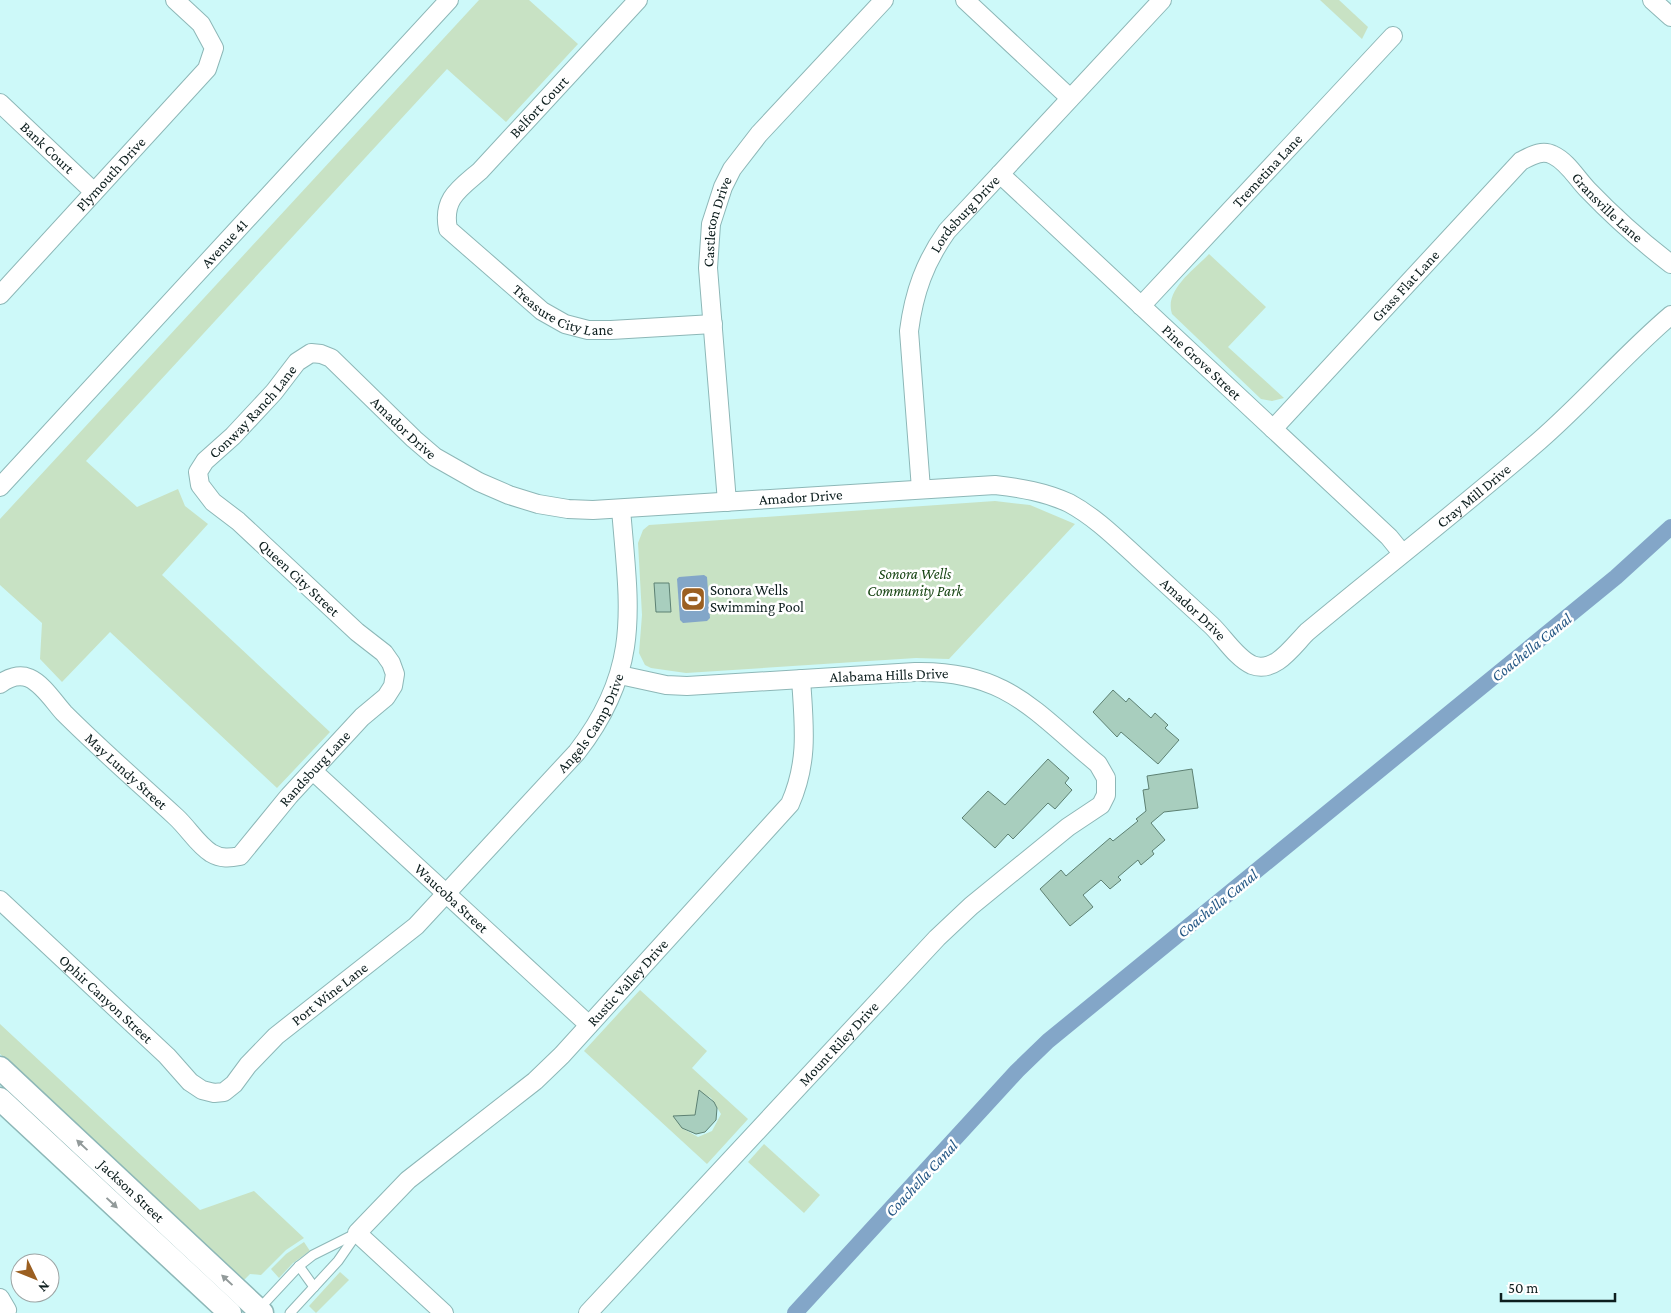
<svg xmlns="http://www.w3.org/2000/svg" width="1671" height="1313" font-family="'Crimson Pro',serif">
	<rect width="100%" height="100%" fill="#cdf9f9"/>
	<g fill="#c8e2c4" fill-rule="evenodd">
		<polygon points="479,0 529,0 578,44 506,122 447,69 86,461 137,507 178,489 185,506 208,524 162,575 330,732 277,788 110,632 62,682 40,659 42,623 0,585 0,519"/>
		<polygon points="1320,0 1339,0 1368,27 1362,39"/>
		<path d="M1209,254L1266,307L1228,347L1284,398L1272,401L1261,399L1172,314C1164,290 1194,270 1209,254Z"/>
		<polygon points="995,501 1030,505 1075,524 949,659 916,658 686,673 651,668 645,665 639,653 642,615 638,543 643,530 649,525"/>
		<path d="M640,990L707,1051L692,1068L748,1119L707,1164L584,1051ZM699,1092L711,1098L721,1114L712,1131L698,1137L682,1128L676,1116H707L703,1106L697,1102Z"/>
		<polygon points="0,1024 200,1210 254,1191 304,1238 286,1250 261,1275 250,1274 243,1281 0,1054"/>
		<polygon points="764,1144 820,1195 804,1213 748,1162"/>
		<polygon points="304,1242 310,1251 293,1263 279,1278 271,1269 286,1254"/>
		<polygon points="340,1272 349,1280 316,1313 309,1306"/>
	</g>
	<polygon fill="#83a6c8" points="704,575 707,577 710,618 707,621 683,623 680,620 677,579 679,577"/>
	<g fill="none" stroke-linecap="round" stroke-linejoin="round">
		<polyline stroke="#83a6c8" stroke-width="16" points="795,1313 1017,1071 1048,1041 1616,577 1671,527"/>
	</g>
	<g fill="#a8cebe" stroke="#5d8173">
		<polygon points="654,583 669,583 671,612 656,612"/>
		<polygon points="1113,690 1126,702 1129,698 1151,718 1155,713 1168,725 1165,728 1179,740 1158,764 1121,732 1117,737 1093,712"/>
		<polygon points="1048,759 1069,778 1065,783 1072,790 1055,809 1048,803 1013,839 1008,834 995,848 962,818 988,791 1005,805"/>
		<polygon points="1192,769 1198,808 1164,812 1151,823 1165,840 1152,851 1154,854 1141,865 1138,860 1118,877 1121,880 1110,889 1101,880 1083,895 1093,907 1070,926 1040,889 1061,870 1066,876 1110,838 1113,841 1138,821 1136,819 1146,811 1143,790 1149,789 1147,776"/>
		<polygon points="699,1090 714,1102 717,1108 716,1120 705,1132 696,1134 682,1128 673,1116 695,1115"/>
	</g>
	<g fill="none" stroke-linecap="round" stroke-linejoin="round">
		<defs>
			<g id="service">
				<polyline points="299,1266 314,1287"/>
				<polyline points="258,1310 299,1266 313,1255 357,1233"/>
				<polyline points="290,1313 338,1261 356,1235"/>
			</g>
			<g id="minor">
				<path id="s1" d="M638,0L480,171C459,189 442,199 448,229L542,311L565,324L588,330H611L713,324"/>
				<polyline points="965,0 1070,98"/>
				<polyline points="1652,0 1671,17"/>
				<path id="s2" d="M0,103L94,192"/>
				<path id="s3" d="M1000,174L1389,537L1402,553"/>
				<path id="s4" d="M0,295L207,69L214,48L201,24L175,0"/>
				<path id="s5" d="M1141,306L1393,36"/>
				<path id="s6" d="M1273,429L1521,161C1531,156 1542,149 1553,155C1568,162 1577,179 1588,190C1614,217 1642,242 1671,264"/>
				<path id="s7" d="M0,487L449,0"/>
				<path id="s8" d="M921,489L909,331C914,292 925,262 947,231L1162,0"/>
				<path id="s9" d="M727,502L708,268L711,224L723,187L732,169L759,134L884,0"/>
				<path id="s10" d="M0,684C8,678 19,674 29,678C43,684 54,702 64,713C100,749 139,783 176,817C189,829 197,844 211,853C221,859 230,858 240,856L289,796L362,717L386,697L393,686L395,674L391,663L384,653L357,632L238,521L213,502L200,485L198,472L205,461L233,436L274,392L297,362L311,353L321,354L331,358L414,439L435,457L479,482L509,495L538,504L568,509L593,510L995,485C1021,488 1045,492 1069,503C1095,517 1116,538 1138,558C1162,580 1186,602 1211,625C1223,636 1236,658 1252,665C1275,674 1293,646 1307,632C1384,568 1464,506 1539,441C1585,401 1625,354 1671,315"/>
				<path id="s11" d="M313,771L589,1025"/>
				<path id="s12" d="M0,900L167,1056L190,1082L202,1090L214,1093L224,1092L234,1084L248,1065L276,1036L416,926L577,752C642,668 629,608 621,509"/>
				<polyline points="0,1298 7,1310 5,1313"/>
				<path id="s13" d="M444,1313L357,1233L408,1180L535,1081L562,1055L790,804C809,761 804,725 801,679"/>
				<path id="s14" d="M588,1313L937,938L971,906L1068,827L1101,805L1106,795V778L1098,764C1034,711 1006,670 915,672L687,686L666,685L620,675"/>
			</g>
			<g id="tertiary">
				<path id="s15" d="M0,1068L262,1313"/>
				<polyline points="0,1099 230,1313"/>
			</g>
		</defs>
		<use href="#service" stroke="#8db7b7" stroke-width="11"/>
		<use href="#minor" stroke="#8db7b7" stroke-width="20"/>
		<use href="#tertiary" stroke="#8db7b7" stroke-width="25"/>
		<use href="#service" stroke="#fff" stroke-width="9"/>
		<use href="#minor" stroke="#fff" stroke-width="18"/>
		<use href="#tertiary" stroke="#fff" stroke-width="22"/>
	</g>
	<defs><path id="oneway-solid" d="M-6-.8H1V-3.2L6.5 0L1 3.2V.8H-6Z" transform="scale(1.25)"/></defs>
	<g fill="#929a9a">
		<use href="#oneway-solid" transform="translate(82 1145) rotate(-137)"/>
		<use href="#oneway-solid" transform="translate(112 1203) rotate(43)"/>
		<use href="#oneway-solid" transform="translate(227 1280) rotate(-137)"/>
	</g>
	<defs>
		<symbol id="stadium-square" viewBox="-11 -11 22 22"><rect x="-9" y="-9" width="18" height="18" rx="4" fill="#9b5f21" stroke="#fff"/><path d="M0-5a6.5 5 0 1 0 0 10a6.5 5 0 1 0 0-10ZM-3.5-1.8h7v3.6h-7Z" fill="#fff"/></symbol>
	</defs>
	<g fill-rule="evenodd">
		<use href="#stadium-square" x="679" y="585" width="28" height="28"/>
	</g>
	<g text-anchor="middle" stroke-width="5" stroke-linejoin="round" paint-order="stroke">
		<g font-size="15" fill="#0d1e1e" stroke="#fff">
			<text transform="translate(539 107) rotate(-47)" y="5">Belfort Court</text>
			<text dy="5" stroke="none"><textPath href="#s2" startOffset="65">Bank Court</textPath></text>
			<text dy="5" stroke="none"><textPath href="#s5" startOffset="185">Tremetina Lane</textPath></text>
			<text dy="5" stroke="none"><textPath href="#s4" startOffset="164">Plymouth Drive</textPath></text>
			<text dy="5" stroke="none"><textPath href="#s6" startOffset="475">Gransville Lane</textPath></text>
			<text dy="5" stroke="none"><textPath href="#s8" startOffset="291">Lordsburg Drive</textPath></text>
			<text dy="5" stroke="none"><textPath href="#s9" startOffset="282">Castleton Drive</textPath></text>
			<text dy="5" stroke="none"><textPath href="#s7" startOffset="331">Avenue 41</textPath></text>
			<text dy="5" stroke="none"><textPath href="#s6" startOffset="195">Grass Flat Lane</textPath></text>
			<text dy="5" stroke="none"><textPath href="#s1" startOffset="448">Treasure City Lane</textPath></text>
			<text dy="5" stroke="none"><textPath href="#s3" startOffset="276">Pine Grove Street</textPath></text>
			<text dy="5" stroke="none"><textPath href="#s10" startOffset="924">Conway Ranch Lane</textPath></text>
			<text dy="5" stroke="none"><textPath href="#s10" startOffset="1129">Amador Drive</textPath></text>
			<text dy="5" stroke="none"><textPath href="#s10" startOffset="2349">Cray Mill Drive</textPath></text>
			<text dy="5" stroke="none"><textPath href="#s10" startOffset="1549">Amador Drive</textPath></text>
			<text transform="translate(299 578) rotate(43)" y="5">Queen City Street</text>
			<text dy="5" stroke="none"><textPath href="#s10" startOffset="1984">Amador Drive</textPath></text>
			<text transform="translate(889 675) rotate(-2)" y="5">Alabama Hills Drive</text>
			<text dy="5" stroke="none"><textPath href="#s12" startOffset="824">Angels Camp Drive</textPath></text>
			<text dy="5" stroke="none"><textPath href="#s10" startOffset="429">Randsburg Lane</textPath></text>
			<text dy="5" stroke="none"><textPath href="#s10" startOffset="166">May Lundy Street</textPath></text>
			<text dy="5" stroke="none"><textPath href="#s11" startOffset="188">Waucoba Street</textPath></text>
			<text dy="5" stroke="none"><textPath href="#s13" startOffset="488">Rustic Valley Drive</textPath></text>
			<text dy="5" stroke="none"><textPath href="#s12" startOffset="445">Port Wine Lane</textPath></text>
			<text dy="5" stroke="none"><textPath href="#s12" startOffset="145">Ophir Canyon Street</textPath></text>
			<text dy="5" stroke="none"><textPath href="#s14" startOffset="368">Mount Riley Drive</textPath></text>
			<text dy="5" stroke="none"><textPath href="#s15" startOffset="180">Jackson Street</textPath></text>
		</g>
		<g font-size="15" font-style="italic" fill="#164412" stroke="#fff">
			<text x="915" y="579">Sonora Wells<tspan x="915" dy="17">Community Park</tspan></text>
		</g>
		<g font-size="15" fill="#0d1e1e" stroke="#fff" text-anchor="start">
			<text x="710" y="595">Sonora Wells<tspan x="710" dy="17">Swimming Pool</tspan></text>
		</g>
		<g font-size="16" font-style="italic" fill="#245785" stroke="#fff">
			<text transform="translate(1531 647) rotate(-39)" y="6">Coachella Canal</text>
			<text transform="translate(1217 903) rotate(-39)" y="6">Coachella Canal</text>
			<text transform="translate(921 1178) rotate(-47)" y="6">Coachella Canal</text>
		</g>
	</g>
	<g transform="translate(35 1278) rotate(133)"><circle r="24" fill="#ffffff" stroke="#9ea5a5"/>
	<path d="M0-4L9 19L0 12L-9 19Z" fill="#9b5f21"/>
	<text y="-8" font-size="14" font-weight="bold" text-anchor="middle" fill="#0d1e1e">N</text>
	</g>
	<path d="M1501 1293v8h114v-8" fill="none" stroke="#0d1e1e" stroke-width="2.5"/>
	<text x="1508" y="1293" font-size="15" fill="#0d1e1e" stroke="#ffffff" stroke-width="4" paint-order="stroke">50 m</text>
</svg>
